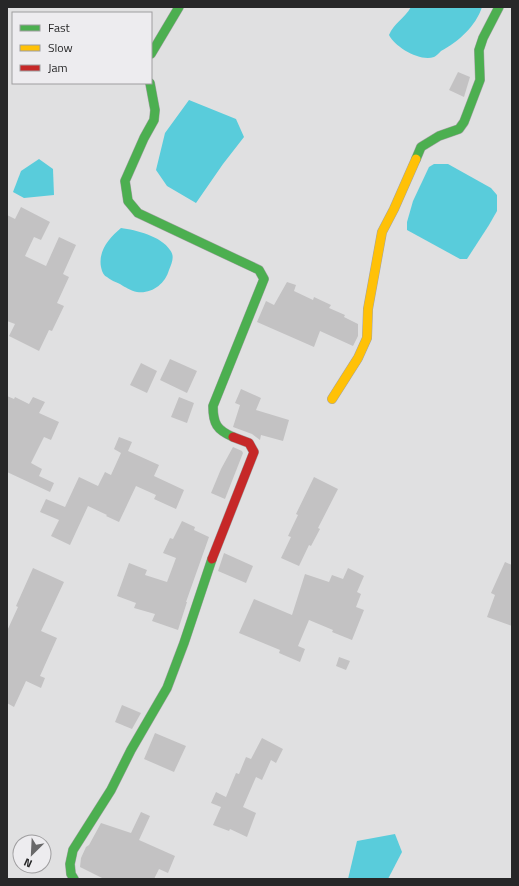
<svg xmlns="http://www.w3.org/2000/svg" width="519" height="886" font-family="'Titillium Web',sans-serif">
	<rect width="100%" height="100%" fill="#e0e0e1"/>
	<g fill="#59ccdb">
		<path d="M411,7H482C476,26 458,42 441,51C439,53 436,56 434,57C420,62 395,47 389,35C394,23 404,19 411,7Z"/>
		<polygon points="189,100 236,119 244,137 223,164 196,203 167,186 156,170 165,133"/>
		<polygon points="39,159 53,169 54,195 24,198 13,192 21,171"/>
		<polygon points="434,164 448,164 491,188 497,195 497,211 489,225 467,259 460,259 407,230 407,222 413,201 429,167"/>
		<path d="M121,228C136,230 161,236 170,250C175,256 172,263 169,270C165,284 152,294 137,292C131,291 125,287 120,284C116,282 110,280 107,277C103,275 102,271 101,267C98,251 109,238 121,228Z"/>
		<polygon points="395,834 402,852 388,879 348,879 357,841"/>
	</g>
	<g fill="#c3c2c3">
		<polygon points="458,72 470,77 464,97 449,90"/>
		<polygon points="21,207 50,222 41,240 34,237 25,256 46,266 59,237 76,245 63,274 69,277 57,303 64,306 52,331 49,330 39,351 9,336 15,324 7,321 7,215 15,219"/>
		<polygon points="287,282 296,285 294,291 313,300 314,297 331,305 329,308 345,315 344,317 358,324 358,336 353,346 320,331 314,347 257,322 266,301 274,305"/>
		<polygon points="170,359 197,371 187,393 160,380"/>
		<polygon points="141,363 157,371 147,393 130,385"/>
		<polygon points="241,389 261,398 256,410 289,420 283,441 261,435 260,440 252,434 233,427 240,405 235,403"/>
		<polygon points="7,396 14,399 15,397 29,404 33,397 45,402 39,413 59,422 51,440 44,437 31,463 42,469 39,476 54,483 50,492 7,472"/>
		<polygon points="179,397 194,403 187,423 171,417"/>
		<polygon points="119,437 132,442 128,451 159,465 154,476 184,490 176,509 154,499 156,495 136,486 119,522 106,516 107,515 88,506 70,545 51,536 59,520 40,512 46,499 65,507 79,477 98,486 105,472 111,475 121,453 114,449"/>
		<polygon points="233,447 242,451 243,453 225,499 211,493 221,469"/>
		<polygon points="314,477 338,489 318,528 320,529 311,546 309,545 299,566 281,558 291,537 288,536 298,515 296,514"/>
		<polygon points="182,521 195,527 194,530 209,537 186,602 187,602 178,630 152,621 155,614 134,608 136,603 117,596 129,563 147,570 145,575 167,582 176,558 163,553 170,538 173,539"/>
		<polygon points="224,553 253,566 246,583 218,571"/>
		<polygon points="505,562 512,565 512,626 487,617 495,595 491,593"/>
		<polygon points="33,568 64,582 41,631 57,638 40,676 45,678 41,688 26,681 14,707 7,703 7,631 18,607 16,606"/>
		<polygon points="348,568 364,576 357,592 361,594 356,607 364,610 352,640 332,632 333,630 309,620 298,646 305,649 300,662 279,653 280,650 239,633 254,599 292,615 305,574 329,582 332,575 343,579"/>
		<polygon points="339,657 350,661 346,670 336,666"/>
		<polygon points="122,705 141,713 132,729 115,722"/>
		<polygon points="155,733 186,746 174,772 144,759"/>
		<polygon points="262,738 283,749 276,763 271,760 262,780 256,777 243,807 256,813 247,837 230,829 229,831 213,825 221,807 211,803 216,792 226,797 236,773 239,774 246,757 251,759"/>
		<polygon points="141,812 150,816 139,840 175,856 168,873 159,869 154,879 104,879 80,867 81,858 86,847 89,845 101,823 131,833"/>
	</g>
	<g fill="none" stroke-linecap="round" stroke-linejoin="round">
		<defs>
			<g id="fast">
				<polyline points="151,54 179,7"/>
				<path d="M150,83L155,110L154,120L144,138L125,181L128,201L138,213L259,270L264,279L213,406C213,424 217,430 233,437"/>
				<polyline points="416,159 421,147 439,136 459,129 464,122 480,80 479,50 483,38 499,7"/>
				<polyline points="74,879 71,874 70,864 73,850 111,790 131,750 167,688 184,643 212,559"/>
			</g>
			<polyline id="slow" points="332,399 358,358 367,338 368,309 382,232 394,209 416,159"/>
			<polyline id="jam" points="212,559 254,452 249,443 233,437"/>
		</defs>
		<use href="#fast" stroke="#a3a3a4" stroke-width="10"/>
		<use href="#slow" stroke="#a3a3a4" stroke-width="10"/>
		<use href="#jam" stroke="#a3a3a4" stroke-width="10"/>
		<use href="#fast" stroke="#4caf50" stroke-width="9"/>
		<use href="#slow" stroke="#ffc107" stroke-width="9"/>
		<use href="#jam" stroke="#c62828" stroke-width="9"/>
	</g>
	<rect width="519" height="886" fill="none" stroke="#272728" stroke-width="16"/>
	<rect x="12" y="12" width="140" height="72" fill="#edecef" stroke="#9e9d9f"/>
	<rect x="20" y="25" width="20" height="6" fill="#4caf50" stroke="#9e9d9f"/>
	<text x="48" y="32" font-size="12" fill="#272728">Fast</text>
	<rect x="20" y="45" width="20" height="6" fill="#ffc107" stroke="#9e9d9f"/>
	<text x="48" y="52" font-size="12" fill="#272728">Slow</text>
	<rect x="20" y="65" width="20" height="6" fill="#c62828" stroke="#9e9d9f"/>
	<text x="48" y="72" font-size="12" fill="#272728">Jam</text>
	<g transform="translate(32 854) rotate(204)"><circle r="19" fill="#edecef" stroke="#9e9d9f"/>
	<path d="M0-3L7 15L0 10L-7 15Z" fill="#686869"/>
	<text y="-6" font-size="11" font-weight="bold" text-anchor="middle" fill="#272728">N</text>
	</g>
</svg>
